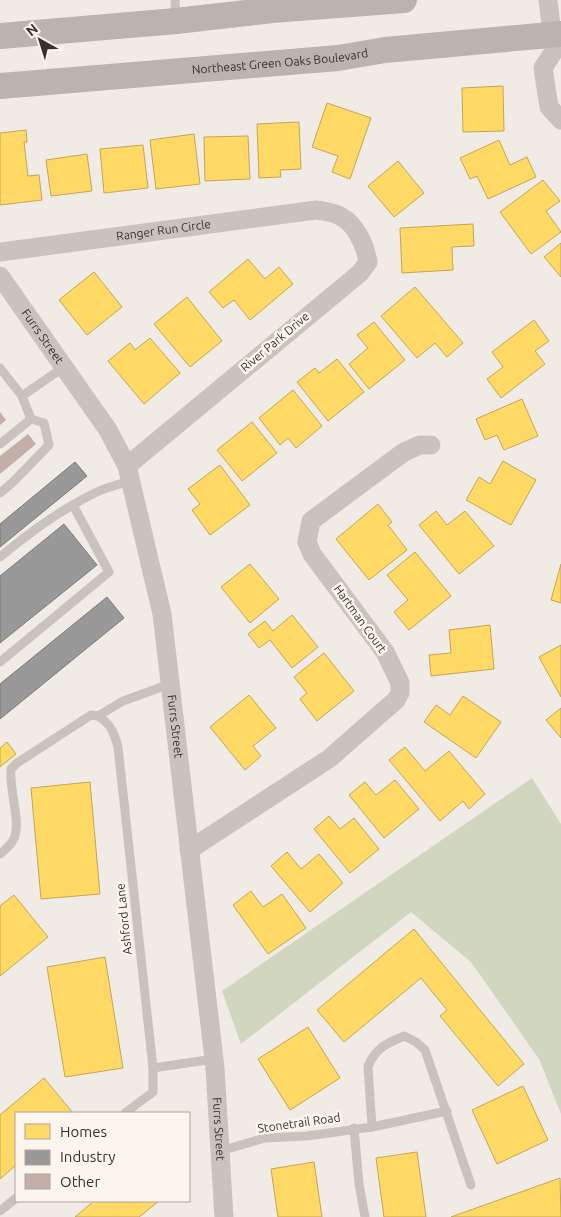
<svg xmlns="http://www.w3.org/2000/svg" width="561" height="1217" font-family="Ubuntu,sans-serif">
	<rect width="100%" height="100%" fill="#f0ebe5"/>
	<polygon fill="#d1d6bf" points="532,778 561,824 561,1114 539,1059 471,962 411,912 241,1044 222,991"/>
	<g fill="#ffd966" stroke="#c4a654">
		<polygon points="503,86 504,131 463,132 462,88"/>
		<polygon points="327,103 371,118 350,179 332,172 338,156 312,147"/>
		<polygon points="299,122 301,169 280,170 281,177 259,178 257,124"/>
		<polygon points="26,130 27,142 24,142 28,176 39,175 42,200 0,205 0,133"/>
		<polygon points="194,134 200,184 156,189 150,140"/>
		<polygon points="248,136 250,179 205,181 204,137"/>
		<polygon points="499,140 510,165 527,157 536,177 488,199 477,176 470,179 460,158"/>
		<polygon points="143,145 148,188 104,193 100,149"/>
		<polygon points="87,154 92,191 51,196 46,160"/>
		<polygon points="398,161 424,193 394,217 368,186"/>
		<polygon points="543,180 560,201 546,211 561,232 531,254 500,212"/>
		<polygon points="473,224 474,246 452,247 453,270 402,273 400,228"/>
		<polygon points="561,243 561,277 544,257"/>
		<polygon points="248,259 265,279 279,267 293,284 250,320 234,300 223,308 209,292"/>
		<polygon points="94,272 122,307 87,335 59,300"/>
		<polygon points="415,287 463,343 447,357 435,343 417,358 381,316"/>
		<polygon points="187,297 222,341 190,367 154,324"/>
		<polygon points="534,320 549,341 535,351 545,364 501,398 487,379 503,367 492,352"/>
		<polygon points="374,322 405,360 369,389 349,364 368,348 357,335"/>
		<polygon points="150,338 180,373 144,404 108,361 130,343 135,350"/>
		<polygon points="337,359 364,392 328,421 297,382 315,368 319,373"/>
		<polygon points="293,390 322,426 296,448 288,438 280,445 259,418"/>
		<polygon points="522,399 538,436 504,450 497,435 485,440 476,419"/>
		<polygon points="252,422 277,453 242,481 217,450"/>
		<polygon points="503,461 536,480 511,525 466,500 479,477 490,484"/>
		<polygon points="220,465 250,505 210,535 192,510 200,504 188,489"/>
		<polygon points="378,504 392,522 388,525 407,550 369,580 336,539"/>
		<polygon points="436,511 447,525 465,511 494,546 459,574 419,525"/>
		<polygon points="415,552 451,596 409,630 394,612 408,600 387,575"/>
		<polygon points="250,564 279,599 250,623 221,587"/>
		<polygon points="561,564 561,603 551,600"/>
		<polygon points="292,615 318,647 292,668 270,640 259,648 248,634 265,621 273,631"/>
		<polygon points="490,625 494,669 431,676 429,655 451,653 449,630"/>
		<polygon points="561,645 561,697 539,657"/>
		<polygon points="324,653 354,691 317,721 300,699 307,693 294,677"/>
		<polygon points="249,695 276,728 253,746 261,756 245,770 210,727"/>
		<polygon points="463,696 501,722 476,758 424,722 436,705 450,715"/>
		<polygon points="561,708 561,738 546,720"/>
		<polygon points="7,742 16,754 0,767 0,748"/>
		<polygon points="405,747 425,771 449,751 485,794 469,809 463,801 440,821 389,760"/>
		<polygon points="395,780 419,809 384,838 349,795 365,782 376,795"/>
		<polygon points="90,782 100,894 41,899 31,788"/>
		<polygon points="329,816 340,829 354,818 379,849 350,873 314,829"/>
		<polygon points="287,852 301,869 319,854 343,883 310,912 271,866"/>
		<polygon points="251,891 263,907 282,894 306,928 268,954 233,905"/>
		<polygon points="14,895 48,937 0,976 0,906"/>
		<polygon points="414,929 524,1064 498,1086 440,1016 447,1010 421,978 344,1042 317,1010"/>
		<polygon points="105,957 123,1068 65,1077 47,967"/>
		<polygon points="308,1027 340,1078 290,1110 258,1059"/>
		<polygon points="44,1078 73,1113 16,1113 16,1165 0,1179 0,1115"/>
		<polygon points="523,1086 548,1140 497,1164 472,1110"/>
		<polygon points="417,1152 426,1217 384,1217 376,1158"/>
		<polygon points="314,1162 322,1217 278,1217 271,1169"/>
		<polygon points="560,1178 561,1217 451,1217"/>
		<polygon points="94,1201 159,1201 139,1217 75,1217"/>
	</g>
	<g fill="#999" stroke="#7d7a78">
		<polygon points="75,462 87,476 0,547 0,524"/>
		<polygon points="64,524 97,565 0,643 0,576"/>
		<polygon points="107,597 124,618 0,719 0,684"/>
	</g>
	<g fill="#c3afa7">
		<polygon points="0,412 6,420 0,425"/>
		<polygon points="28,434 36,444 0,474 0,456"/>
	</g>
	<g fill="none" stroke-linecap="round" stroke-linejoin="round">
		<g stroke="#c9c3be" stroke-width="9">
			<polyline points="175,0 176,20"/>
			<polyline points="0,368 22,396 31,419"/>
			<polyline points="22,396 64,367"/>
			<polyline points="0,444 31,419"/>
			<polyline points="0,493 13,482 49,445 44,423 31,419"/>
			<path d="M0,557C30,532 61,509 97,492C108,487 120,484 131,481"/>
			<polyline points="0,662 109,572 73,505"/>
			<path d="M98,716C111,724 114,733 118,747L153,1068V1092L125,1113"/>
			<path d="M0,854C5,850 13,843 15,836C20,817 9,790 11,769L17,763L91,715L98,716L123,701L170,684"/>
			<polyline points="153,1068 214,1059"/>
			<path d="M372,1127L368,1066C376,1048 387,1043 404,1036L416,1042L425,1050L471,1185"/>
			<polyline points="354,1128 359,1184 365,1217"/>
			<polyline points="220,1151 265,1138 307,1136 372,1127 447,1111"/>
			<polyline points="0,1211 16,1198"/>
		</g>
		<g stroke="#c9c3be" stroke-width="19">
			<polyline points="548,0 554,51 543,68 549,107 561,120"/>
			<path id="s1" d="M0,252L316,210C324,211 333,212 340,216C356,224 365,245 368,262L360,273L127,466"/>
			<path id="s2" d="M0,276L108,430L127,466L162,614L215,1068L224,1217"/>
			<polyline points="189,850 330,758 396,700 400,693 400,683 385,652 312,554 307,542 311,521 404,452 420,445 431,445"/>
		</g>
		<g stroke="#bab3ae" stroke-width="26">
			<polyline points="0,36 176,21 272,10 404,0"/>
			<path id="s3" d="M0,86L338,58L385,50L561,34"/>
		</g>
	</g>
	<g text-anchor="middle" stroke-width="5" stroke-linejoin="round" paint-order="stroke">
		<g font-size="12" fill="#3b302b" stroke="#fbf5ee">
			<text dy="4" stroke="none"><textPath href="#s3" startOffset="281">Northeast Green Oaks Boulevard</textPath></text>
			<text dy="4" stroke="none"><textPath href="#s1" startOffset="165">Ranger Run Circle</textPath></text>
			<text dy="4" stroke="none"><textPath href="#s2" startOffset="74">Furrs Street</textPath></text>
			<text transform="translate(275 342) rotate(-40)" y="4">River Park Drive</text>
			<text transform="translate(360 619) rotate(54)" y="4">Hartman Court</text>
			<text dy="4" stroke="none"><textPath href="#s2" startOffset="494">Furrs Street</textPath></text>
			<text transform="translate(124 919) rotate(-96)" y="4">Ashford Lane</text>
			<text transform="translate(299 1123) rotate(-8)" y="4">Stonetrail Road</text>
			<text dy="4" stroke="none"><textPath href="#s2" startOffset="899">Furrs Street</textPath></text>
		</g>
	</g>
	<rect x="15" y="1112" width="175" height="90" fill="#fbf5ee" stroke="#aea6a0"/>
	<rect x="25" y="1124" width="25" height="15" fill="#ffd966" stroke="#aea6a0"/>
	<text x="60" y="1137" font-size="15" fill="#3b302b">Homes</text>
	<rect x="25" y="1150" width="25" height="15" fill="#999999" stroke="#aea6a0"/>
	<text x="60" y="1162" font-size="15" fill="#3b302b">Industry</text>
	<rect x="25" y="1174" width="25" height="15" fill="#c3afa7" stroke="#aea6a0"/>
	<text x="60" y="1187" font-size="15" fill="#3b302b">Other</text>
	<g transform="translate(40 40) rotate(321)" stroke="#fbf5ee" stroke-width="4" paint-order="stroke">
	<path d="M0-4L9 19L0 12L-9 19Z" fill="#3b302b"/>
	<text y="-8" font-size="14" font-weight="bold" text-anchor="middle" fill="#3b302b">N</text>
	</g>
</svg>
